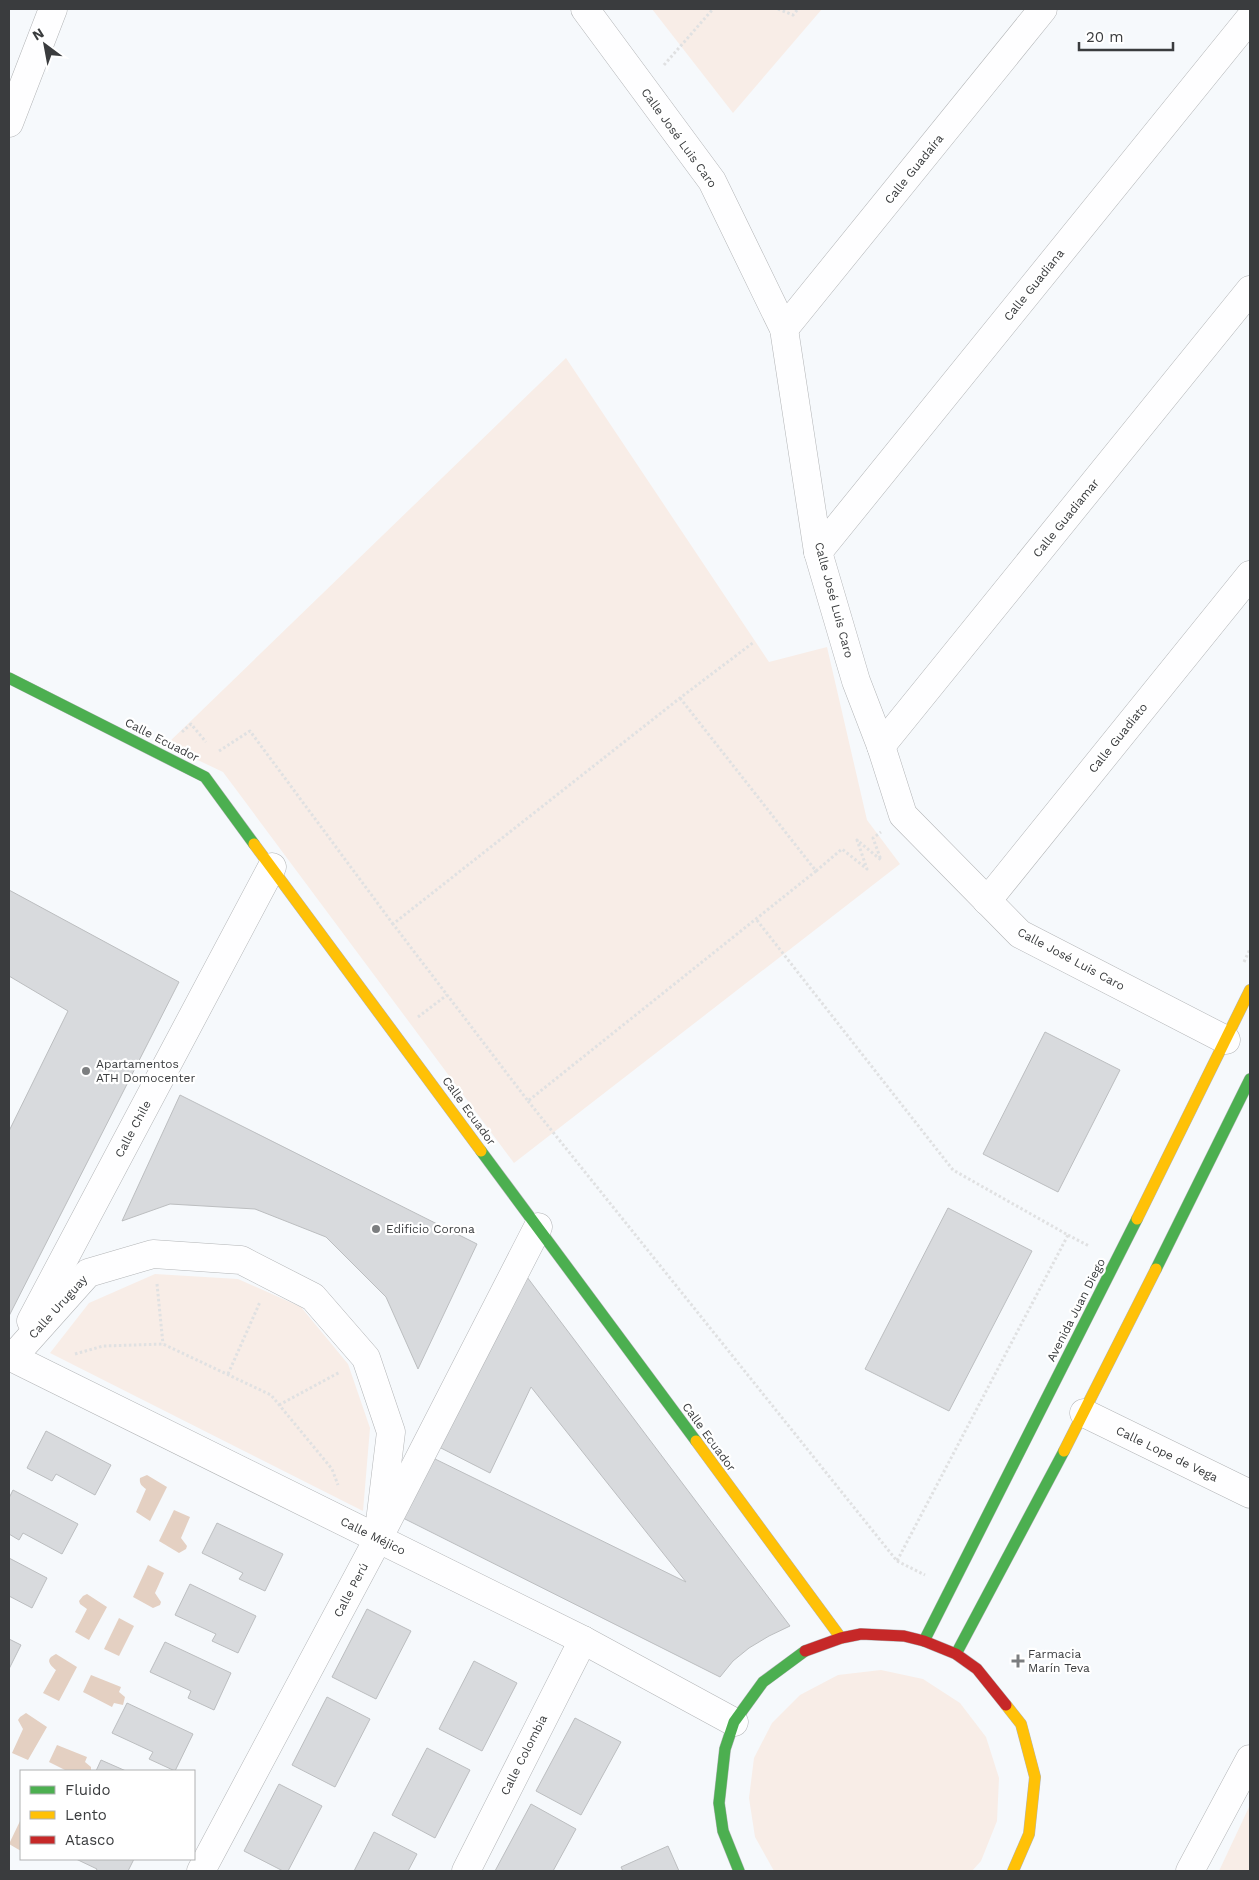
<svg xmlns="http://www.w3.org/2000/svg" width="1259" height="1880" font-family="'Work Sans',sans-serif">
	<rect width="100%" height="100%" fill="#f6f9fc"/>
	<g fill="#f8ede7">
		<polygon points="652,9 822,9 733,113"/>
		<polygon points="566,358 769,662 827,647 867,820 900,864 514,1163 223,772 166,745"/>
		<polygon points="155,1274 238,1279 301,1307 348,1364 370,1428 363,1511 50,1353 89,1303"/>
		<polygon points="881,1670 923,1679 960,1703 986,1737 999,1778 997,1821 981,1861 972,1871 774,1871 755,1837 749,1798 754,1758 772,1723 800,1695 838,1675"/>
		<polygon points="1250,1805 1250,1871 1219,1871"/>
	</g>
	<g fill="#e4d0c2">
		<path d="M147,1475L167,1487L150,1521L136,1512L146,1489C142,1486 139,1484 140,1478Z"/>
		<polygon points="174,1510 190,1517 181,1538 187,1546 186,1549 179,1553 159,1541"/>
		<polygon points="148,1565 164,1573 155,1593 161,1602 160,1605 153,1608 133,1597"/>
		<polygon points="87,1594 107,1607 89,1640 75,1632 87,1609 80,1604 79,1601 83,1596"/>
		<polygon points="119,1618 134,1626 119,1656 104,1649"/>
		<path d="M56,1654L77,1667L59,1701L43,1693L56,1670C49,1664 45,1659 56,1654Z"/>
		<polygon points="91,1675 121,1687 119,1692 125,1697 123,1705 114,1703 112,1707 83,1692"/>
		<polygon points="26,1713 47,1727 28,1760 12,1753 23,1729 18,1720 20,1717"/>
		<polygon points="57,1745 87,1757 85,1762 91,1767 91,1771 67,1771 49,1762"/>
		<polygon points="21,1819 21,1851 9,1844"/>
	</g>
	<g fill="#d8dadd" stroke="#bcbec0">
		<polygon points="9,890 179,982 9,1316 9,1131 68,1011 9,976"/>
		<polygon points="1045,1032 1120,1070 1058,1192 983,1154"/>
		<polygon points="180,1095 477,1244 418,1369 386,1297 326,1237 255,1209 170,1204 122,1221"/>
		<polygon points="948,1208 1032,1251 949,1411 865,1369"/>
		<polygon points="527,1277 790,1626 769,1636 749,1648 733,1661 720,1677 399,1516 431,1457 686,1582 531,1387 490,1473 437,1446"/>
		<polygon points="46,1431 111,1465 95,1495 56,1474 52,1481 27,1468"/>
		<polygon points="13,1490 78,1524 62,1554 23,1533 19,1540 9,1534 9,1498"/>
		<polygon points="217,1523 283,1554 265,1591 239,1579 243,1573 202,1553"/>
		<polygon points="9,1558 47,1578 32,1608 9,1596"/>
		<polygon points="190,1584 256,1616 238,1653 212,1641 216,1634 175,1615"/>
		<polygon points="367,1609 411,1631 376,1699 332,1677"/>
		<polygon points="9,1639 21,1645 9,1669"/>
		<polygon points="165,1642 231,1673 214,1710 188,1698 191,1691 150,1672"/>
		<polygon points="474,1661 517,1683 482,1751 439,1729"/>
		<polygon points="327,1697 370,1719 335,1787 292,1765"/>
		<polygon points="127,1703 193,1734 175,1771 149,1759 153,1752 112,1733"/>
		<polygon points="575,1718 621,1742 581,1815 536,1791"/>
		<polygon points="427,1748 470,1770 435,1838 392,1815"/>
		<polygon points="101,1760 126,1771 96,1771"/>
		<polygon points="279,1784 322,1806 288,1871 283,1871 244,1851"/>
		<polygon points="531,1804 576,1829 553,1871 495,1871"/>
		<polygon points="374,1832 417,1854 408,1871 354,1871"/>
		<polygon points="668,1846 679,1871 623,1871 621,1867"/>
		<polygon points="76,1859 134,1859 128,1871 96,1871 97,1869"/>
	</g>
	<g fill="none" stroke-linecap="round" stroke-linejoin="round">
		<defs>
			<g id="street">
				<polyline points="585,9 712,181 784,329 818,552 856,681 881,746 903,815 1020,934 1226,1040"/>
				<polyline points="9,123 53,9"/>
				<polyline points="784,329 1043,9"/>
				<polyline points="818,552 1250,18"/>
				<polyline points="881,746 1250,290"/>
				<polyline points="987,901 1250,575"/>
				<polyline points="31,1321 272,867"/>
				<polyline points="9,1356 583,1640 734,1722"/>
				<polyline points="12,1358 88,1273 153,1254 241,1260 313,1297 366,1358 391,1432 380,1522"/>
				<polyline points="1084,1413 1250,1494"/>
				<polyline points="201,1871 378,1539 538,1227"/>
				<polyline points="466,1871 583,1640"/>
				<polyline points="1190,1871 1250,1759"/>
			</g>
			<g id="fast">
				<polyline points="9,678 205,777 254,844"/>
				<polyline points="481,1151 696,1441"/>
				<polyline points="1156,1269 1250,1079"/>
				<polyline points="924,1641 1137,1219"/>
				<polyline points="956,1654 1064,1451"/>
				<polyline points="739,1871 723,1831 719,1803 725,1749 734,1722 763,1682 805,1651"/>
			</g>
			<g id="slow">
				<polyline points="254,844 481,1151"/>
				<polyline points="1137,1219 1250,990"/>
				<polyline points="696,1441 841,1638"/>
				<polyline points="1064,1451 1156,1269"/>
				<polyline points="1006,1705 1021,1724 1035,1777 1029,1834 1013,1871"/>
			</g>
			<polyline id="jam" points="805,1651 841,1638 861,1634 904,1636 924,1641 956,1654 977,1669 1006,1705"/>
		</defs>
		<use href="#street" stroke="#b3b5b7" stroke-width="29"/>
		<use href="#fast" stroke="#b3b5b7" stroke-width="12"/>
		<use href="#slow" stroke="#b3b5b7" stroke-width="12"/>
		<use href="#jam" stroke="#b3b5b7" stroke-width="12"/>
		<g stroke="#e0e1e2" stroke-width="3" stroke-dasharray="2.5 2.5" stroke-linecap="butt">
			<polyline points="778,9 793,15 798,9"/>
			<polyline points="664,65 713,9"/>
			<polyline points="680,698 816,871 528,1101 393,924 680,698 754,642"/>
			<polyline points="182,732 191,724 206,742"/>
			<polyline points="219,751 250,731 393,924"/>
			<polyline points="816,871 842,849 867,869 857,840 881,860 873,838 881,832"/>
			<polyline points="1244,962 1250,949"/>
			<polyline points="418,1017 447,995"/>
			<polyline points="528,1101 897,1561 1068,1235 953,1170 756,919"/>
			<polyline points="1068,1235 1089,1246"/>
			<polyline points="157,1284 163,1344"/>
			<polyline points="75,1354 103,1346 163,1344 271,1395 332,1469 338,1485"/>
			<polyline points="228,1374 260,1302"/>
			<polyline points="279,1405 340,1372"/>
			<polyline points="897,1561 925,1575"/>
		</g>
		<use href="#street" stroke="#fefeff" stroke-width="28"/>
		<use href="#fast" stroke="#4caf50" stroke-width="11"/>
		<use href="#slow" stroke="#ffc107" stroke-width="11"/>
		<use href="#jam" stroke="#c62828" stroke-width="11"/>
	</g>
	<g fill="#7c7e80" stroke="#fff" stroke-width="2">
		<circle cx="86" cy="1071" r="5"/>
		<circle cx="376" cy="1229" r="5"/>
		<path d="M1015.5 1653.5h5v5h5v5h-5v5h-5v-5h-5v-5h5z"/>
	</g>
	<g text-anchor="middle" stroke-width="4.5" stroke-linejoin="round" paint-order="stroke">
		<g font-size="12" fill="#3a3c3e" stroke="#fff">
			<text transform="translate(679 138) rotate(54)" y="4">Calle José Luis Caro</text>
			<text transform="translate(914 169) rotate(-51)" y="4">Calle Guadaíra</text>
			<text transform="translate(1034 285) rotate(-51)" y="4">Calle Guadiana</text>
			<text transform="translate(1066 518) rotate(-51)" y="4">Calle Guadiamar</text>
			<text transform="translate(834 600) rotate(75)" y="4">Calle José Luis Caro</text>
			<text transform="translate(1118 738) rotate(-51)" y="4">Calle Guadiato</text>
			<text transform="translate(162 740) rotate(27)" y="4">Calle Ecuador</text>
			<text transform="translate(1071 959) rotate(28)" y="4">Calle José Luis Caro</text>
			<text transform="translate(469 1111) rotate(54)" y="4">Calle Ecuador</text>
			<text transform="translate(133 1129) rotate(-62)" y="4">Calle Chile</text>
			<text transform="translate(58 1307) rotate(-48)" y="4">Calle Uruguay</text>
			<text transform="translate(1076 1310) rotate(-63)" y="4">Avenida Juan Diego</text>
			<text transform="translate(709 1437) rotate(54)" y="4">Calle Ecuador</text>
			<text transform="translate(1167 1454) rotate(26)" y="4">Calle Lope de Vega</text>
			<text transform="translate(373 1536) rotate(26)" y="4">Calle Méjico</text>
			<text transform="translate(351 1590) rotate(-62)" y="4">Calle Perú</text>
			<text transform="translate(524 1755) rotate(-63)" y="4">Calle Colombia</text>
		</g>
		<g font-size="12" fill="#3a3c3e" stroke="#fff" text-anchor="start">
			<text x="96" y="1068">Apartamentos<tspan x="96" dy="14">ATH Domocenter</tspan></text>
			<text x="386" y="1233">Edificio Corona</text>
			<text x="1028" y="1658">Farmacia<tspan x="1028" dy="14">Marín Teva</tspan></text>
		</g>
	</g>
	<rect width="1259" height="1880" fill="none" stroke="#3a3c3e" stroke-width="20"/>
	<rect x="20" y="1770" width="175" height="90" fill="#ffffff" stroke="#b0b1b2"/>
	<rect x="30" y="1786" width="25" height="8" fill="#4caf50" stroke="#b0b1b2"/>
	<text x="65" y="1795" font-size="15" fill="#3a3c3e">Fluido</text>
	<rect x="30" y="1811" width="25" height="8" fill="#ffc107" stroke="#b0b1b2"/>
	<text x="65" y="1820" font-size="15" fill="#3a3c3e">Lento</text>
	<rect x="30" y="1836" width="25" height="8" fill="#c62828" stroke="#b0b1b2"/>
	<text x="65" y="1845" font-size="15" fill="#3a3c3e">Atasco</text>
	<g transform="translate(45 45) rotate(328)" stroke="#ffffff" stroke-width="4" paint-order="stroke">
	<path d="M0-4L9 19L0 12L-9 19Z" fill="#3a3c3e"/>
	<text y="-8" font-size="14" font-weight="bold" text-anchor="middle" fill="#3a3c3e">N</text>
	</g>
	<path d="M1079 42v8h94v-8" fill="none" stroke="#3a3c3e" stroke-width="2.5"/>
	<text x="1086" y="42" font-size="15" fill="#3a3c3e" stroke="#ffffff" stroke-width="4" paint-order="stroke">20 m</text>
</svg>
